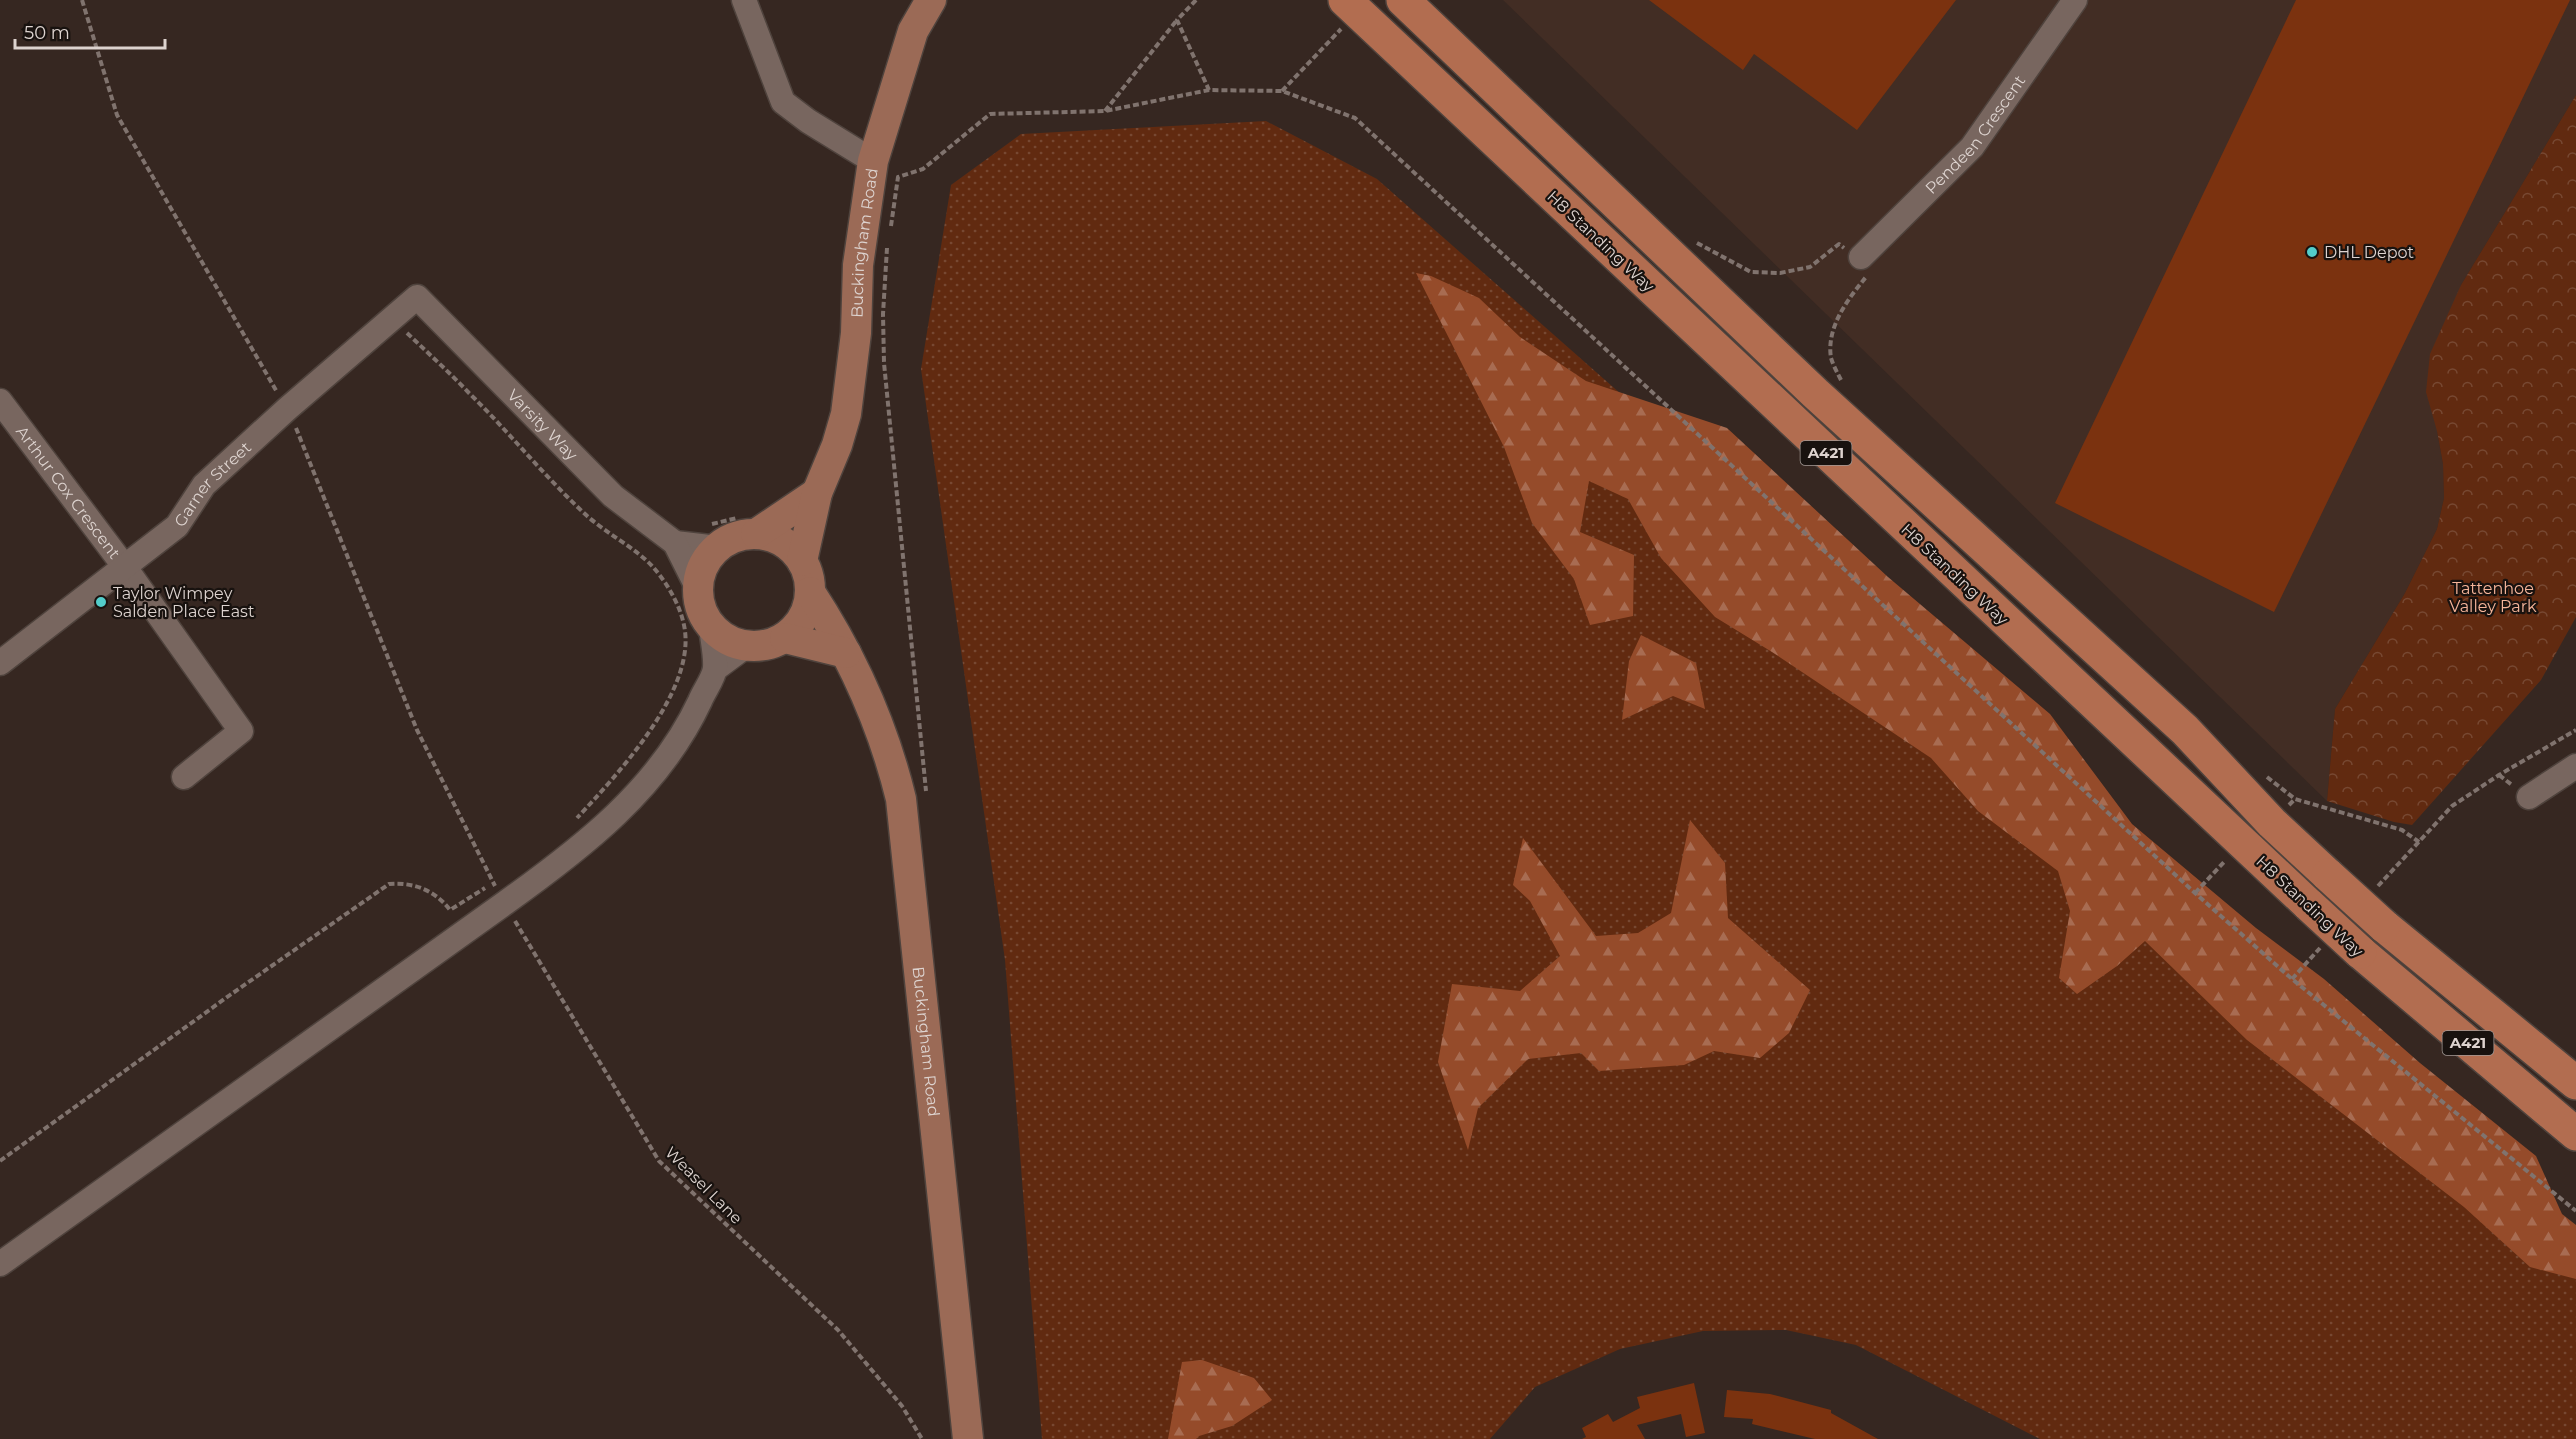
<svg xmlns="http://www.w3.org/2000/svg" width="2576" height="1439" font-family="Montserrat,sans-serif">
	<defs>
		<pattern id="grass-dots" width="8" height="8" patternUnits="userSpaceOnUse" patternTransform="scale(1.5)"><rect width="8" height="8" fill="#612a10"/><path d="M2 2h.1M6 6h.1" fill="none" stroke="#774832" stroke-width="1.8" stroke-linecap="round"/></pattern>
		<pattern id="forest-firs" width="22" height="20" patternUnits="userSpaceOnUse" patternTransform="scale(1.5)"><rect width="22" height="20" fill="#954b2a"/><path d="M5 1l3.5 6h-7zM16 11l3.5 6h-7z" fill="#a86c52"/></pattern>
		<pattern id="park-crowns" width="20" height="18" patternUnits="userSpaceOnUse" patternTransform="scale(1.5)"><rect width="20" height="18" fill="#612a10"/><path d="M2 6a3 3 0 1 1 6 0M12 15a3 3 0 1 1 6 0" fill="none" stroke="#774832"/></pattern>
	</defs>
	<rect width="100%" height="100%" fill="#362721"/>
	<polygon fill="#422d24" points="1503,0 2576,0 2576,95 2461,285 2437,431 2443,464 2444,498 2437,529 2405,593 2335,709 2327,801"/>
	<polygon fill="url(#grass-dots)" points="1266,121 1377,179 2576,1236 2576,1439 2040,1439 1856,1345 1786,1330 1703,1331 1620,1349 1535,1387 1490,1439 1042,1439 1005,960 921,369 951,185 1021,134"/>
	<g fill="url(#forest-firs)">
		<polygon points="1416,273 1431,276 1479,298 1520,337 1586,381 1727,428 1888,577 2050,714 2132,824 2256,928 2324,979 2420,1063 2536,1156 2562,1214 2576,1225 2576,1279 2530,1267 2464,1207 2247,1040 2145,941 2117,966 2077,994 2059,978 2070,911 2058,871 1978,811 1931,758 1772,652 1715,617 1661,558 1628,499 1589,481 1580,532 1634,555 1633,616 1590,625 1574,579 1532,523 1504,447"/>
		<polygon points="1641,635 1696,663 1705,709 1673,696 1622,720 1629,661"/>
		<polygon points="1690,820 1725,863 1728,918 1810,990 1789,1033 1760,1058 1714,1051 1684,1065 1599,1071 1581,1053 1528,1059 1478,1108 1468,1150 1438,1062 1452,984 1520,991 1560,956 1530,901 1513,885 1523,838 1596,936 1638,933 1671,913"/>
		<polygon points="1202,1360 1254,1378 1272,1400 1232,1426 1199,1436 1196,1439 1168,1439 1182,1362"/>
	</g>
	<polygon fill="url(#park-crowns)" points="2576,95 2576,617 2541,680 2412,825 2394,822 2327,801 2335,709 2405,593 2437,529 2444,498 2443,464 2437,431 2426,392 2430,354 2461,285"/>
	<g fill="#7b320f">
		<polygon points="1649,0 1956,0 1857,130 1754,54 1743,70"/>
		<polygon points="2296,0 2570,0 2274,612 2055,503"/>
		<polygon points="1694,1383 1705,1433 1686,1437 1681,1414 1637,1425 1645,1439 1582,1439 1586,1437 1582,1428 1608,1414 1613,1422 1640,1408 1637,1397"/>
		<polygon points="1727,1390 1770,1394 1831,1410 1831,1413 1878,1439 1815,1439 1752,1424 1753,1419 1724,1417"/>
	</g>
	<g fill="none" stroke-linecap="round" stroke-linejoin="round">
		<defs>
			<g id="minor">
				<polyline points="744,0 783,102 808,121 873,161"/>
				<path id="s1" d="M1861,257L1972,147L2075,0"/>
				<path id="s2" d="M0,401L124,566L241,731L184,777"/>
				<polyline points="675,543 718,548"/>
				<path id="s3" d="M0,663L177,526L204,485L287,409L417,297L613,496L675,543L698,589"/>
				<polyline points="715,669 746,646"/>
				<polyline points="2529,797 2576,766"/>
				<path d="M0,1264L505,903C582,848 659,789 700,701C704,691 714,678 715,668C716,655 712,639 711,627"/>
			</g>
			<g id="major">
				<circle cx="754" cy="590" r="56"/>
				<polyline points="756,534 817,493"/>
				<path id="s4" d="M802,561L817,493L837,445L846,414L856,333L858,265L873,161L913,31L931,0"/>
				<path id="s5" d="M810,592C852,656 883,725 901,799L968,1439"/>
				<polyline points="785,638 846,653"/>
			</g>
			<g id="highway">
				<polyline points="1345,0 2309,905"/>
				<polyline points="1403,0 1815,393 2185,730 2272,823 2328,875"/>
				<polyline points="2384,926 2576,1083"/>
				<polyline points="2360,952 2576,1134"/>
			</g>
		</defs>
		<use href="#minor" stroke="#4f433d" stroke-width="27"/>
		<use href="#major" stroke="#4f433d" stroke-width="33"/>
		<use href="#highway" stroke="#4f433d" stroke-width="36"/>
		<g stroke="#80736e" stroke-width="4" stroke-dasharray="6 3" stroke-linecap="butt">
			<polyline points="82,0 117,115 277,392"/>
			<polyline points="1196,0 1177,20 1209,90"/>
			<polyline points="1282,91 1341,29"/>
			<polyline points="1105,111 1177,20"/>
			<polyline points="891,226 898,177 923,169 990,114 1105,111 1209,90 1282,91 1355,118 2195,893 2292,979 2576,1211"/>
			<polyline points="1697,243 1751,272 1780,273 1810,267 1839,244 1844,248"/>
			<polyline points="887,248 883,314 884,363 926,791"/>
			<path d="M407,333C428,353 449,372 469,393C509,432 544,476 585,514C604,532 637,549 653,567C668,584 682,608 685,631C693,694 617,775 577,818"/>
			<path d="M1841,380C1838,374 1833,365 1831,358C1826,327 1848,299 1866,277"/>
			<polyline points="296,428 417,730 495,886"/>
			<polyline points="712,524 737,518"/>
			<polyline points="2499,775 2512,785"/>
			<polyline points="2267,777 2295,799"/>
			<polyline points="2289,805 2295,799 2402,830 2419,842"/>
			<polyline points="2378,886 2452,806 2499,775 2576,730"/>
			<polyline points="2195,893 2225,861"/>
			<polyline points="515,921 659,1161 838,1330 902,1406 922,1439"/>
			<polyline points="2292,979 2320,948"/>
			<path d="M0,1161L230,995L389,884C413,882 435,890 450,910L485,888"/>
		</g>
		<use href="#minor" stroke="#78665f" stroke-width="24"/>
		<use href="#major" stroke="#9b6a56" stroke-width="30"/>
		<use href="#highway" stroke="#b26d50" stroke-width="33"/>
		<defs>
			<g id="highway-bridge">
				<polyline points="2328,875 2384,926"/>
				<polyline points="2309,905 2360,952"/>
			</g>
		</defs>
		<use href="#highway-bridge" stroke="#4f433d" stroke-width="36" stroke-linecap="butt"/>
		<use href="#highway-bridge" stroke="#b26d50" stroke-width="33"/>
	</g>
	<g fill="#53cdca" stroke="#18120f" stroke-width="2">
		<circle cx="2312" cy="252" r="6"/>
		<circle cx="101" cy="602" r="6"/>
	</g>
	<g text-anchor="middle" stroke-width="4.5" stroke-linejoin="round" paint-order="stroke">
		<g fill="#18120f" stroke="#a29995" stroke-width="1.5">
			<rect x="1800.5" y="441" width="51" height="24" rx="4.5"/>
			<rect x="2442.5" y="1031" width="51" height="24" rx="4.5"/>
		</g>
		<g font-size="15" font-weight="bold" fill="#ddd3cf">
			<text x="1826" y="458">A421</text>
			<text x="2468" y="1048">A421</text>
		</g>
		<g font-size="16" fill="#ddd3cf" stroke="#18120f">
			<text dy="6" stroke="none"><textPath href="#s1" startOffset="168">Pendeen Crescent</textPath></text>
			<text transform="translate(1601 241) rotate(43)" y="6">H8 Standing Way</text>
			<text dy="6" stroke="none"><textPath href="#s4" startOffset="326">Buckingham Road</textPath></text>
			<text dy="6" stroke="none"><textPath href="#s3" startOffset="736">Varsity Way</textPath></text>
			<text dy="6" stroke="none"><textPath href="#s3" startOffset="279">Garner Street</textPath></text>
			<text dy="6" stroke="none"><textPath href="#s2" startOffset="114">Arthur Cox Crescent</textPath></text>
			<text transform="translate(1955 574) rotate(43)" y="6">H8 Standing Way</text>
			<text transform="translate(2310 906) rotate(43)" y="6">H8 Standing Way</text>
			<text dy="6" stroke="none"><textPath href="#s5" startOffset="471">Buckingham Road</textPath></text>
			<text transform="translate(704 1185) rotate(45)" y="6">Weasel Lane</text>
		</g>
		<g font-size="16" fill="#ddd3cf" stroke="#18120f" text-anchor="start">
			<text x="2324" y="258">DHL Depot</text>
			<text x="113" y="599">Taylor Wimpey<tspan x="113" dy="18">Salden Place East</tspan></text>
		</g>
		<g font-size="16" fill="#f6b59a" stroke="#18120f">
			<text x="2493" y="594">Tattenhoe<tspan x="2493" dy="18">Valley Park</tspan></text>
		</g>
	</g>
	<path d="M15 39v9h150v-9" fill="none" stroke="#ddd3cf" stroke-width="3"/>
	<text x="24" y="39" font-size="18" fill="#ddd3cf" stroke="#18120f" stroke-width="4.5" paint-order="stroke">50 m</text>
</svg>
